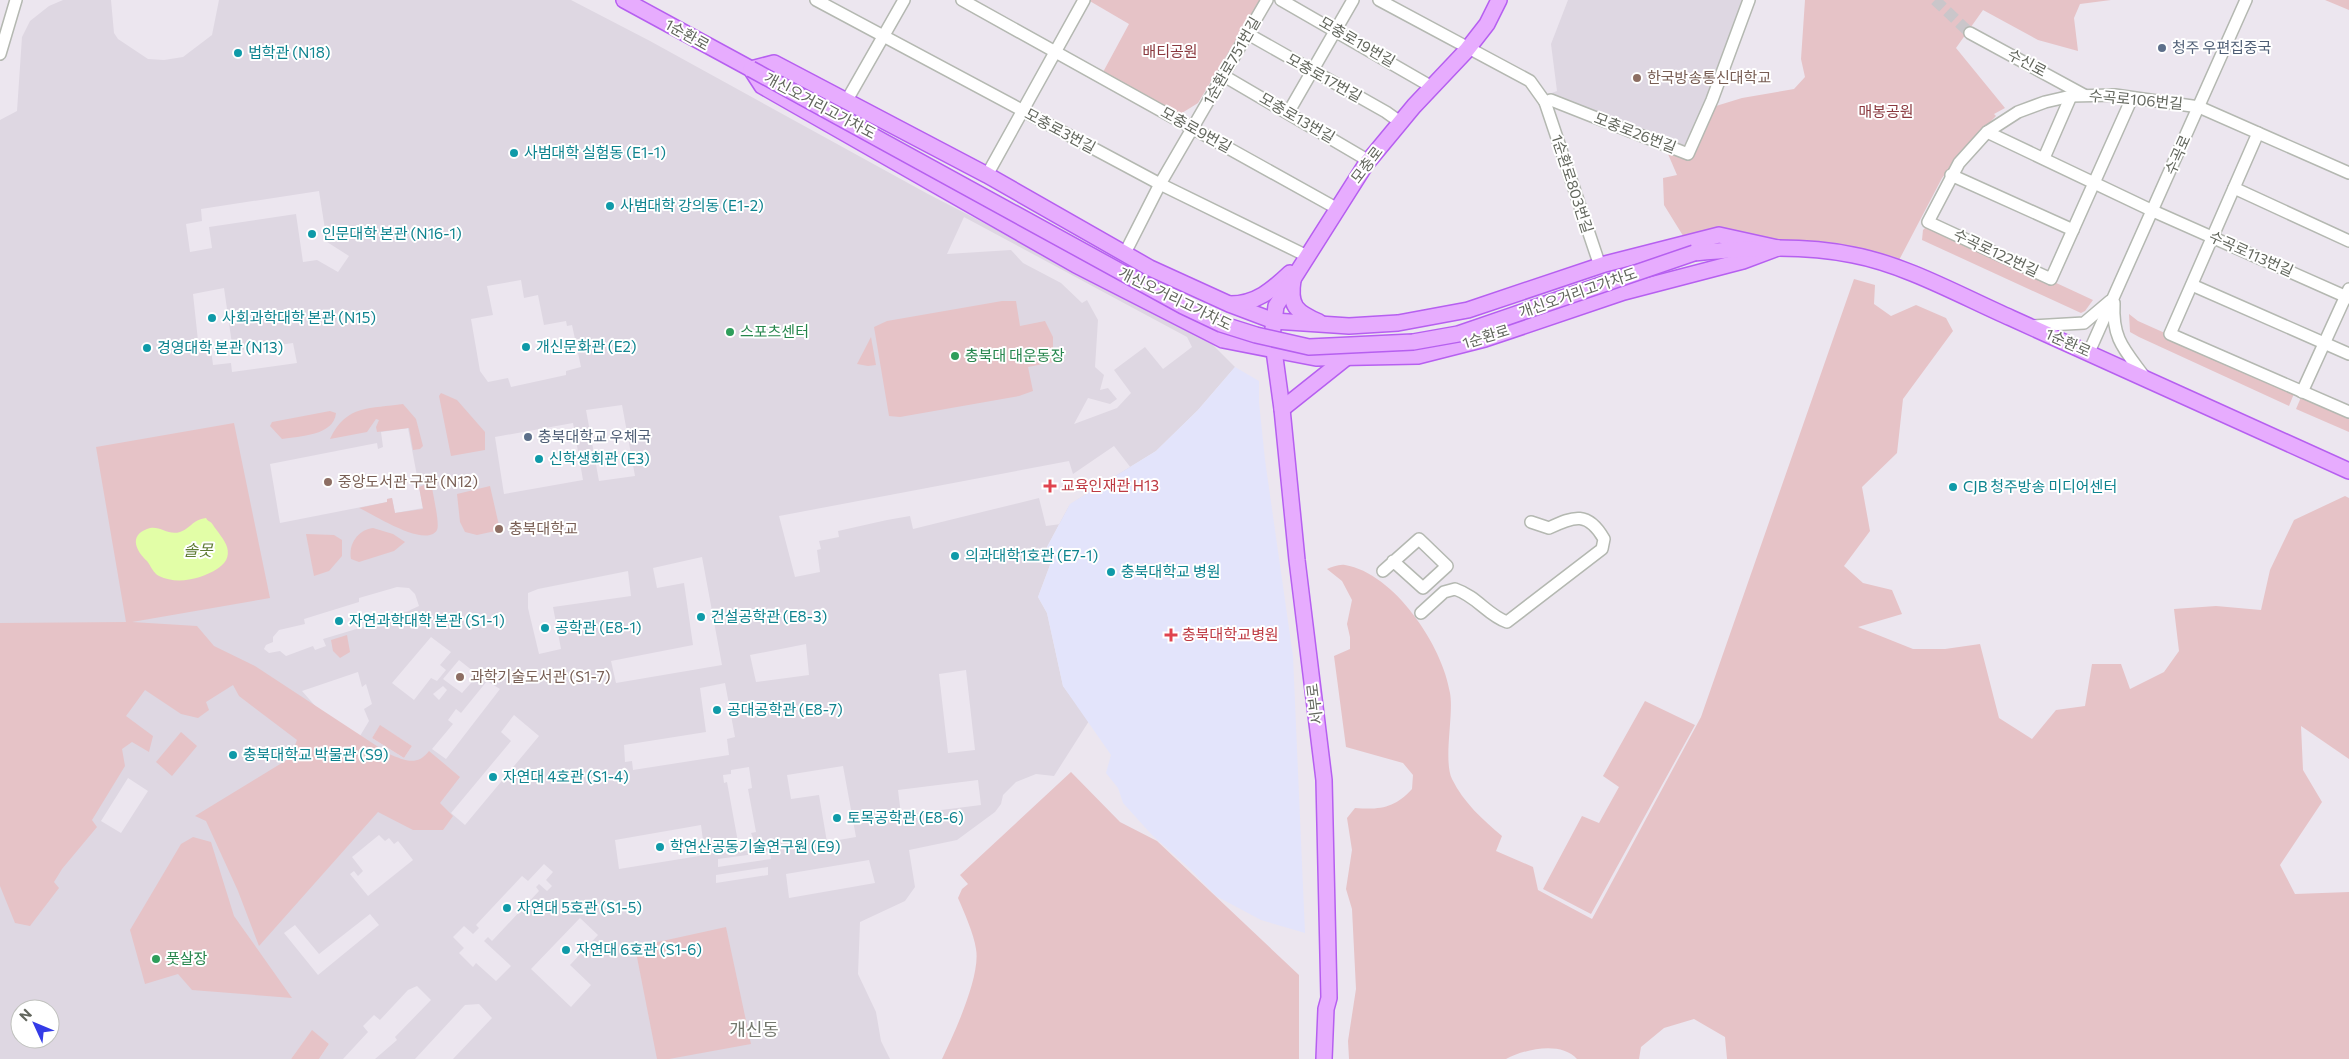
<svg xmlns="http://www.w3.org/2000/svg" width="2349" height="1059" font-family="Commissioner,'Noto Sans KR',sans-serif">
	<rect width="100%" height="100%" fill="#ece6ef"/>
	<g fill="#ded7e2" fill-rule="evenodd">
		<path d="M63,0H111L114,33L118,39L148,59L164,60L183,57L212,35L219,0H571L650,41L928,194L1206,338L1235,367L1198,410L1156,451L1070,504L1047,547L1050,565L1038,597L1047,613L1063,686L1089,721L1054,776L1036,774L1016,782L1003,795L1001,804L995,812L957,840L909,850L915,887L905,901L860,922L858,974L876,1012L881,1041L890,1059H453L492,1018L479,1004L465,1005L415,1059H375L397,1040L395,1037L431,1000L417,986L408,990L380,1020L374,1015L363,1026L368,1032L343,1059H319L329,1044L312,1031L291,1059H0V120L17,111L22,37L30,21L49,6ZM319,191L327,242L349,256L338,272L317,260L303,262L296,214L209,227L212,248L190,252L186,224L202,221L201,209ZM964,217L1187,337L1192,347L1163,369L1145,347L1114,370L1131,393L1117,408L1074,424L1088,398L1110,404L1117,399L1108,388L1100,390L1104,375L1095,367L1098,320L1087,300L1082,303L1061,283L1023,263L1011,250L947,254ZM521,280L524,298L538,295L544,325L566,321L567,326L572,325L581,367L566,371V375L511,387L508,378L488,382L480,371L471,319L493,315L487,286ZM224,288L233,351L293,343L297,363L232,372L231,363L213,365L211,349L199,350L193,294ZM622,405L635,476L599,481L586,410ZM573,423L583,480L504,494L495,437ZM408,428L423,508L395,513L392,498L387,499V502L280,523L270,464L377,443L378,449L383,447L381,432ZM1114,446L1131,468L1070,504L1061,524L1046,526L1039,498L913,529L910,516L887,520L838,531L839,537L819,541L821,549L817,550L820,572L795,577L779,516L1069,461L1073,474ZM702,557L722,665L616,683L611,661L693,645L684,583L657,588L653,568ZM628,571L631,596L553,607L561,649L539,654L528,608V593L538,589ZM397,587L409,588L415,594L419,606L406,612L374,618L373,624L323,639L326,646L315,650L313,646L286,656L280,651L269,653L264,649L266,645L273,642V637L279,630L305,624L304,619L359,602V598ZM431,637L451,652L440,665L446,670L437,681L431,678L414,700L392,683ZM806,644L809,675L756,682L750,655ZM459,660L478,675L462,693L443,679ZM966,670L975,750L948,753L939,674ZM358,672L362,687L366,684L372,704L364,709L369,721L360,736L317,708L302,691ZM487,681L500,689L446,759L432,749L453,724L448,720L456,709L461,713ZM725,683L735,737L727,739L729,755L633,770L632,761L625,762L624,745L706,732L700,688ZM443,686L447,690L439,700L433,694ZM514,715L539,736L465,825L451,813L511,741L501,732ZM380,726L412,746L404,758L372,738ZM843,766L856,837L827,842L819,795L791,799L787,775ZM749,767L752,788L748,789L756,832L751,833L756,845L753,846V850L736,852L735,843L738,842L727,782L724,783L723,775L731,774V770ZM128,778L148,791L121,833L101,821ZM978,780L981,805L901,815L898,790ZM701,825L705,855L619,869L615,840ZM379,835L385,841L389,838L394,844L398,841L413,860L368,896L350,874L354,871L358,876L363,871L352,857ZM770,852L771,859L718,867V859ZM869,860L875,883L789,898L786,874ZM544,864L553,872L546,880L552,886L547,891L539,884L536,887L539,891L492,941L488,937L484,941L511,966L496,981L476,963L473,967L459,953L464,948L453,937L464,926L473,934L479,928L476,925L522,876L528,881ZM768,867V875L716,883V875ZM370,914L379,925L318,975L284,933L295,925L319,954ZM580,918L598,935L570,965L591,985L571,1007L531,969ZM20,1009H50V1039H20Z"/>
		<polygon points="1568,0 1742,0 1744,3 1690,145 1684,147 1549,94 1557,91 1551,44"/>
	</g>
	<polygon fill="#e3e4fb" points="1235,367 1259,381 1259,402 1265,460 1293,656 1305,933 1261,920 1216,896 1190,869 1152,835 1123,803 1118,788 1106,773 1111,755 1063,686 1047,613 1038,597 1050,565 1047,547 1070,504 1156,451 1198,410"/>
	<g fill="#e6c3c7">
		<polygon points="1088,0 1260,0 1198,103 1182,113 1178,114 1102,74 1129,24"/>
		<polygon points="1805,0 2111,0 2080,4 2074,18 2078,51 2038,40 1983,10 1956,48 2005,108 1994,114 1996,116 1973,140 1942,178 1897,264 1724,241 1690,247 1664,205 1663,178 1677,175 1668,154 1688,158 1716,106 1742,98 1794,89 1805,77 1801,59"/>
		<polygon points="2325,0 2349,0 2349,10"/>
		<polygon points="1929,224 2093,300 2085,311 2081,313 1922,240 1923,230"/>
		<path d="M1854,279L1875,285L1874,304L1891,316L1916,305L1946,318L1953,331L1903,399L1897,453L1862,487L1870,531L1844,566L1863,583L1892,590L1902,614L1858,627L1913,649H1945L1980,644L1999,718L2032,739L2056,710L2085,706L2092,664H2121L2130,689L2164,672L2179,651L2174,609L2216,606L2261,610L2270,570L2294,520L2345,496L2349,498V759L2301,726L2303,770L2322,802L2280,865L2295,894L2349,892V1059H1727L1725,1037L1694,1019L1664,1028L1641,1047L1639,1059H1577C1561,1041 1525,1049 1506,1059H1349L1348,1041L1356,989L1352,909L1346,889L1352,850L1347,818L1355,808C1380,810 1395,808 1412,789L1413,775L1403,763L1346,747L1334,656L1350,649V637L1347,624L1352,600L1342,581L1327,569C1332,567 1339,564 1345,565C1394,573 1443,646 1450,693C1454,715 1443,760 1452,779C1464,803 1482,819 1502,836L1496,851L1533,867L1538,890L1592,919L1701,717Z"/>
		<polygon points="1002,301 1016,301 1020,326 1045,321 1053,337 1053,362 1028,367 1033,391 1019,396 900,417 889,416 874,327 887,321"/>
		<polygon points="2129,314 2138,321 2295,391 2289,406 2139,337 2130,332"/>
		<polygon points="871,337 876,365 868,366 857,364"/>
		<polygon points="441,393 457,400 485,432 485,450 451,456 439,396"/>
		<polygon points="2302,395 2349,416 2349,432 2296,409"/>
		<path d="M403,404L416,419L423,446L420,449L413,450L409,428L377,432L376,427L379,420L376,419L367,432L330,439C346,404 371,409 403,404Z"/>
		<path d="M330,411L336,413C334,436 299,436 282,439L270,426L272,422Z"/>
		<path d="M234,423L270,598L132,622L197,626L214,646L255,666L389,754C404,760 417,767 429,751L460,777L440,803L453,816L443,830H413L378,812L259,946L238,891L206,821L195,816L290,758L297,740L239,696L233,685L206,702L209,710L198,718L181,714L145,690L126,716L153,736L149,752L132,742L122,749L125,766L92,820L97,827L62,869L54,882L59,888L30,926L15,923L0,886V623L126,622L96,447Z"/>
		<path d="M424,485L432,487C433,495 440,524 437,530C426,549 373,514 359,508L387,502V499L392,498L395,513L423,509L419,487Z"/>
		<polygon points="490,486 500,530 477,535 465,532 460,522 457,494"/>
		<path d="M373,528L393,534L405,542L394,551L359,562L351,559C348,544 358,530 373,528Z"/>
		<polygon points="306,534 334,535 342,540 342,556 329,571 314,576"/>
		<polygon points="347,635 350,652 340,658 333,651 331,640"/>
		<polygon points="1645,701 1695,725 1591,914 1543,889 1582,816 1599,823 1619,787 1603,776"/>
		<polygon points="380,725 412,746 404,758 372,738"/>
		<polygon points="181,732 197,746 172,776 156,762"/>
		<path d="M1071,772L1120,822L1157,841L1299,975V1059H942C954,1034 981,976 976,949C974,934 964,912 958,898L962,889L968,884L960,875Z"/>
		<polygon points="193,837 211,842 234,916 292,998 192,990 178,974 145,984 130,930 181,844"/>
		<polygon points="726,927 751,1044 669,1059 657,1059 635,947"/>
		<polygon points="312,1030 329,1044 319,1059 291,1059"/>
	</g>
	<path fill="#e2fea7" d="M206,518C208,522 211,521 213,525C217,531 225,540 227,547C230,557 225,564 217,569C201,579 177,585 159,576C153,573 151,566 147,561C137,552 128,536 147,529C159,524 167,536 180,532C190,529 192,520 206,518Z"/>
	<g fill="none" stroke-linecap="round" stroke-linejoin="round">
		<polyline stroke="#cac6ca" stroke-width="11" stroke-dasharray="11 5.5" stroke-linecap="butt" points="1935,0 1970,33"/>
		<defs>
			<g id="minor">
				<polyline points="816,0 1160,184 1307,256"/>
				<polyline points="962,0 1336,208"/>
				<polyline points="1281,0 1432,87"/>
				<polyline points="1379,0 1530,81 1545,102 1551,100 1688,154 1712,100 1749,0"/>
				<polyline points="1970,33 2084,95"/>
				<polyline points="1248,34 1386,112 1400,122"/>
				<polyline points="0,54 16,0"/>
				<polyline points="1224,76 1369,161"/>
				<polyline points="2132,98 2051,279 1928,222 1959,163 1987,132 2018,112 2045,102 2071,96 2115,95 2199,107 2349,173"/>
				<polyline points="847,100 904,0"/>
				<polyline points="1545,102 1600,266"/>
				<polyline points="1288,113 1353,0"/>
				<polyline points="1987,132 2153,211 2349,298"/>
				<polyline points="2258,133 2170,334 2349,412"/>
				<polyline points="2044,158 2071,96"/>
				<polyline points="987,175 1084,0"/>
				<polyline points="1951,175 2073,230"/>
				<polyline points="2234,188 2349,241"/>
				<polyline points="1125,253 1160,184 1267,0"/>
				<polyline points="2192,285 2349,354"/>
				<path d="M2114,303C2112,340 2125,350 2146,379"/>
				<polyline points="2031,326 2084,323 2110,301"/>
				<polyline points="2089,352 2246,0"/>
				<polyline points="2302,392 2349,289"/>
				<polyline points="1383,571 1419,539 1447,566 1423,588 1393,561"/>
				<path d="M1421,613L1444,592L1455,589C1478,597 1487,615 1507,622L1602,549L1604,539C1588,511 1574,516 1549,528L1531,522"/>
			</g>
			<g id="major">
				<polyline points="624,0 751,69 762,86 1076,265 1223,340 1316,358 1418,356 1485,339 1624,292 1743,261 1778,248"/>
				<polyline points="751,69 774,63 987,175 1150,268 1229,304 1274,321 1349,326 1398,323 1468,310 1605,264 1719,235 1778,248"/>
				<path d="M1694,253C1747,248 1801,244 1853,255C1906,265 1961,296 2011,318C2124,368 2236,421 2349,471"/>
				<path d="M1293,280C1289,306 1296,312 1319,322"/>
				<path d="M1230,304C1256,304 1272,290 1290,273"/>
				<polyline points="1282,409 1346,358"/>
				<polyline points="1324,1059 1326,1009 1329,998 1324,780 1297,560 1282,409 1272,336 1276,306 1366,164 1414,106 1466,51 1487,24 1499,0"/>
			</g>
		</defs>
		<use href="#minor" stroke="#b4b8b1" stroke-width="14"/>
		<use href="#major" stroke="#b65ff0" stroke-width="18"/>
		<use href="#minor" stroke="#fff" stroke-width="11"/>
		<use href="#major" stroke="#e7acfe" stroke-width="15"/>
		<defs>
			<polyline id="major-bridge" points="751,69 1183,306 1221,324 1256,335 1309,347 1413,342 1458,334 1694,253"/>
		</defs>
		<use href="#major-bridge" stroke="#b65ff0" stroke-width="18" stroke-linecap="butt"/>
		<use href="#major-bridge" stroke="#e7acfe" stroke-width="15"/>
	</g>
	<g fill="#5c6f8a" stroke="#fff" stroke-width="2">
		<circle cx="2162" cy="48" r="5"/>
		<circle cx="528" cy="437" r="5"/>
	</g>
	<g fill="#0f9aa8" stroke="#fff" stroke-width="2">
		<circle cx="238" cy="53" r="5"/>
		<circle cx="514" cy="153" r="5"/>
		<circle cx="610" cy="206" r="5"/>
		<circle cx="312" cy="234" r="5"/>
		<circle cx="212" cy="318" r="5"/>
		<circle cx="526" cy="347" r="5"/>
		<circle cx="147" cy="348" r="5"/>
		<circle cx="539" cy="459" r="5"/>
		<circle cx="1953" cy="487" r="5"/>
		<circle cx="955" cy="556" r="5"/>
		<circle cx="1111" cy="572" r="5"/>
		<circle cx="701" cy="617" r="5"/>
		<circle cx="339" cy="621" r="5"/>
		<circle cx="545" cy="628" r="5"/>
		<circle cx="717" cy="710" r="5"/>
		<circle cx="233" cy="755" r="5"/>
		<circle cx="493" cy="777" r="5"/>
		<circle cx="837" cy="818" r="5"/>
		<circle cx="660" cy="847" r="5"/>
		<circle cx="507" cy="908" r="5"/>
		<circle cx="566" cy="950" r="5"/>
	</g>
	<g fill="#8d6e63" stroke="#fff" stroke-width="2">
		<circle cx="1637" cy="78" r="5"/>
		<circle cx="328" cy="482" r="5"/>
		<circle cx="499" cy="529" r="5"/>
		<circle cx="460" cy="677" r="5"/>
	</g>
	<g fill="#2e9e5b" stroke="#fff" stroke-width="2">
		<circle cx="730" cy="332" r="5"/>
		<circle cx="955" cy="356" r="5"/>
		<circle cx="156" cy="959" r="5"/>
	</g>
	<g fill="#e0444e" stroke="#fff" stroke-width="2">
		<path d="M1047.5 478.5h5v5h5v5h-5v5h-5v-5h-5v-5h5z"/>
		<path d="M1168.5 627.5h5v5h5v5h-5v5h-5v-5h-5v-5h5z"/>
	</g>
	<g text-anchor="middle" stroke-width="4" stroke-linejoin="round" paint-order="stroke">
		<g font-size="15" fill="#62665d" stroke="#fff">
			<text transform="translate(687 35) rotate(29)" y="5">1순환로</text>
			<text transform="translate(1357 42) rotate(30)" y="5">모충로19번길</text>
			<text transform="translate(1232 61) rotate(-60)" y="5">1순환로751번길</text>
			<text transform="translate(2027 63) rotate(28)" y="5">수신로</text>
			<text transform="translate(1324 78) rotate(29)" y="5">모충로17번길</text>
			<text transform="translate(2136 100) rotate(5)" y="5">수곡로106번길</text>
			<text transform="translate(820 106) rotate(28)" y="5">개신오거리고가차도</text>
			<text transform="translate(1297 118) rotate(30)" y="5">모충로13번길</text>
			<text transform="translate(1196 130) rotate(29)" y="5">모충로9번길</text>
			<text transform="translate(1060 131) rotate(28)" y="5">모충로3번길</text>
			<text transform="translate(1635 133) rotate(21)" y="5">모충로26번길</text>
			<text transform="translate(2178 155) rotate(-66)" y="5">수곡로</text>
			<text transform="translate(1367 165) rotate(-53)" y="5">모충로</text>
			<text transform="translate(1572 184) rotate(72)" y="5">1순환로803번길</text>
			<text transform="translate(1996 253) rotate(25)" y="5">수곡로122번길</text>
			<text transform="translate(2251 254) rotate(24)" y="5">수곡로113번길</text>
			<text transform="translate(1578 293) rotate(-19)" y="5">개신오거리고가차도</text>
			<text transform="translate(1175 299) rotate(26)" y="5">개신오거리고가차도</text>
			<text transform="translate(1486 337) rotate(-17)" y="5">1순환로</text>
			<text transform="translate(2068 343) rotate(24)" y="5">1순환로</text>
			<text transform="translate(1315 704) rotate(-97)" y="5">서부로</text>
		</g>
		<g font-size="15" fill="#4e5e75" stroke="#fff" text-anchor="start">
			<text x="2172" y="53">청주 우편집중국</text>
			<text x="538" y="442">충북대학교 우체국</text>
		</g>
		<g font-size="15" fill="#8a383e" stroke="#fff">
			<text x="1170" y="57">배티공원</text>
			<text x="1886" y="117">매봉공원</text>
		</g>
		<g font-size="15" fill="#0d838f" stroke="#fff" text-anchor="start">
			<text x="248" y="58">법학관 (N18)</text>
			<text x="524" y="158">사범대학 실험동 (E1-1)</text>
			<text x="620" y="211">사범대학 강의동 (E1-2)</text>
			<text x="322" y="239">인문대학 본관 (N16-1)</text>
			<text x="222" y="323">사회과학대학 본관 (N15)</text>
			<text x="536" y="352">개신문화관 (E2)</text>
			<text x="157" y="353">경영대학 본관 (N13)</text>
			<text x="549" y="464">신학생회관 (E3)</text>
			<text x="1963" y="492">CJB 청주방송 미디어센터</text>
			<text x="965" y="561">의과대학1호관 (E7-1)</text>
			<text x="1121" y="577">충북대학교 병원</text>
			<text x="711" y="622">건설공학관 (E8-3)</text>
			<text x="349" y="626">자연과학대학 본관 (S1-1)</text>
			<text x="555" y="633">공학관 (E8-1)</text>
			<text x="727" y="715">공대공학관 (E8-7)</text>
			<text x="243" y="760">충북대학교 박물관 (S9)</text>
			<text x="503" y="782">자연대 4호관 (S1-4)</text>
			<text x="847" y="823">토목공학관 (E8-6)</text>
			<text x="670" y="852">학연산공동기술연구원 (E9)</text>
			<text x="517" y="913">자연대 5호관 (S1-5)</text>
			<text x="576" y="955">자연대 6호관 (S1-6)</text>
		</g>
		<g font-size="15" fill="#785e54" stroke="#fff" text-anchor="start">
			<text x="1647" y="83">한국방송통신대학교</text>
			<text x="338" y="487">중앙도서관 구관 (N12)</text>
			<text x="509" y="534">충북대학교</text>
			<text x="470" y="682">과학기술도서관 (S1-7)</text>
		</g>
		<g font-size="15" fill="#27864d" stroke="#fff" text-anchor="start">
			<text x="740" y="337">스포츠센터</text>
			<text x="965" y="361">충북대 대운동장</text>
			<text x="166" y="964">풋살장</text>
		</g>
		<g font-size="15" fill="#be3a42" stroke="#fff" text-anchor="start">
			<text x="1061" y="491">교육인재관 H13</text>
			<text x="1182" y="640">충북대학교병원</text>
		</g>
		<g font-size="16" font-style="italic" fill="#5e7b33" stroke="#fff">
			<text x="198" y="556">솔못</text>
		</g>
		<g font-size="18" fill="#74786e" stroke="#fff">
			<text x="754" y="1036">개신동</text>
		</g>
	</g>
	<g transform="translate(35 1024) rotate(314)"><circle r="24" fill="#ffffff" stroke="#c0c2be"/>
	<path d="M0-4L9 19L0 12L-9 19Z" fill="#343be7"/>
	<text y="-8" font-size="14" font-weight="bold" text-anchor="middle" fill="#62665d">N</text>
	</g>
</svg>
